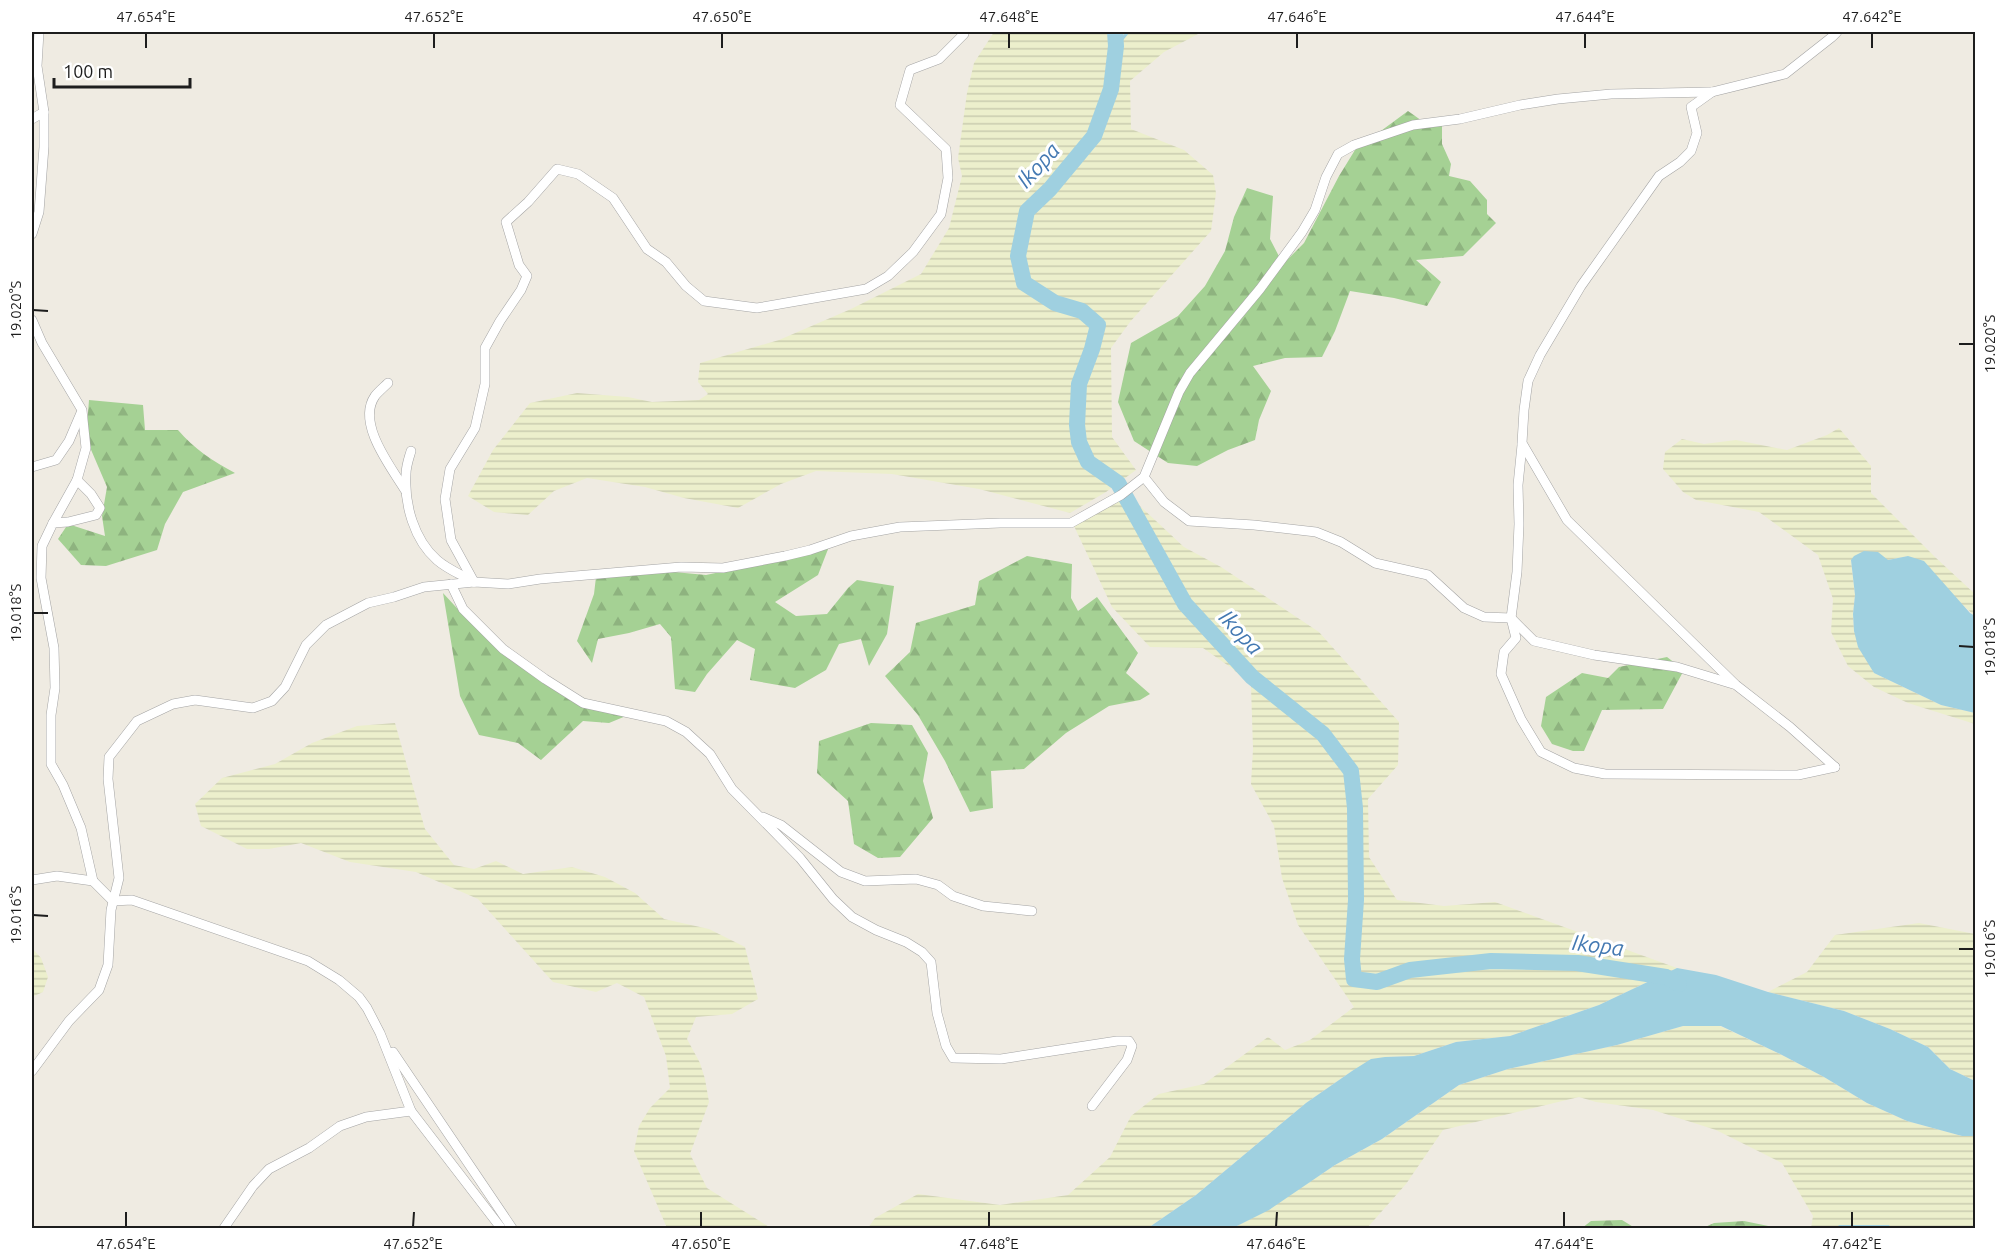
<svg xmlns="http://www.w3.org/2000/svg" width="2007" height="1260" font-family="Ubuntu,sans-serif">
	<defs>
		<pattern id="farmland-rules" width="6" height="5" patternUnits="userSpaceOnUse" patternTransform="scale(1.5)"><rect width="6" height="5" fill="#ecefcc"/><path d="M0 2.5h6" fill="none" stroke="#caccaf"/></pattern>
		<pattern id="forest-firs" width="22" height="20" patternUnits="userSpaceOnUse" patternTransform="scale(1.5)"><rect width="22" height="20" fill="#a5d194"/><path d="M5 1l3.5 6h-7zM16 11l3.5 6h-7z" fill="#8eb37f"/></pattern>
	</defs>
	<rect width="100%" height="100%" fill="#efebe2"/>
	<g fill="url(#farmland-rules)">
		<polygon points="994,32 1202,32 1164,52 1130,81 1131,129 1184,150 1213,175 1216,193 1211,231 1130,322 1111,348 1112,437 1136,470 1106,492 1070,513 979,489 892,474 816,471 781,484 738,508 684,498 645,487 587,478 554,491 528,515 494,512 468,496 493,450 530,403 577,393 628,397 652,402 699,400 708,394 698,382 700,363 779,340 851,309 921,274 949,228 962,176 958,158 967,93 974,63"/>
		<polygon points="1839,428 1871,466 1871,493 1935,557 1975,594 1975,616 1908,556 1888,560 1851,560 1855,595 1853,614 1854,631 1874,673 1941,705 1975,713 1975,724 1908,703 1874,687 1848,666 1831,632 1833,599 1818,555 1759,512 1696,500 1683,492 1663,469 1665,452 1682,439 1704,444 1736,440 1787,450 1827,435"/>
		<polygon points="1127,494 1184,547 1221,567 1319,632 1399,722 1398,765 1368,799 1369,857 1397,900 1444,906 1495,902 1677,968 1599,1005 1510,1036 1456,1042 1414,1056 1385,1057 1352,1071 1306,1103 1196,1195 1148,1228 868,1228 875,1218 918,1194 1000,1205 1068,1195 1110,1157 1131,1116 1159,1094 1204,1084 1268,1037 1285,1050 1310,1040 1354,1007 1298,925 1282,878 1274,826 1251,784 1253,749 1251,686 1233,669 1203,648 1150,647 1112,607 1074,526"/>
		<polygon points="395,723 425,829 454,865 474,869 496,861 523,874 572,867 605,877 635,893 664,919 709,929 745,947 758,999 732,1014 696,1017 687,1039 700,1063 705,1079 709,1102 690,1154 707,1188 771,1228 667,1228 634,1151 639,1126 650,1108 670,1088 666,1056 644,997 617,983 596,992 553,982 478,899 416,872 350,862 301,843 269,849 247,849 201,826 195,804 222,778 275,764 312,743 357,726"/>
		<polygon points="1919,923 1975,934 1975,1081 1950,1069 1928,1047 1890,1029 1844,1011 1768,992 1807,972 1835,935"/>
		<polygon points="32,948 41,958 48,977 43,992 32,997"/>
		<polygon points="1683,1026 1720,1026 1782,1055 1824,1077 1867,1103 1907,1121 1962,1136 1975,1136 1975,1228 1891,1228 1888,1225 1840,1225 1837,1228 1811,1228 1813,1216 1782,1163 1716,1130 1653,1110 1596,1102 1579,1097 1443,1130 1406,1184 1367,1228 1233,1228 1269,1209 1335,1165 1382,1139 1459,1085 1508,1069 1617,1045"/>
	</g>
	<g fill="url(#forest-firs)">
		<polygon points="1408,111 1425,123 1442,126 1442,144 1451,164 1449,176 1470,181 1487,200 1487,214 1496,223 1463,256 1416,260 1441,282 1427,306 1394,298 1350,291 1335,331 1322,357 1285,358 1253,366 1271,391 1259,420 1255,440 1228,450 1197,466 1168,463 1134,441 1118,402 1131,343 1178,316 1205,286 1225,251 1234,217 1247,188 1273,196 1270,239 1283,264 1304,243 1339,176 1355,150"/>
		<path d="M89,400L143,405L145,430H178C194,449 213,461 235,473L183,492L165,524L157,550L106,566L81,565L58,539L68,524L105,536L102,516L107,487L86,438Z"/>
		<polygon points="830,544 818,575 775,602 796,616 827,614 848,588 857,580 894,586 887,634 869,666 861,639 839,644 826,670 795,688 750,680 755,649 737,640 707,674 695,692 675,689 671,637 660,624 629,633 598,639 592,663 577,641 594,594 596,577 663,571 706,575 763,563"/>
		<polygon points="1027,556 1072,564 1071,598 1078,611 1097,597 1138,653 1126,673 1150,694 1140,700 1109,706 1066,733 1024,769 991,771 993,808 970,812 945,761 918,715 885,676 910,652 916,623 975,605 979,581"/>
		<polygon points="443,593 466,618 565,690 626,716 609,723 583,721 541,760 518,743 479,735 460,696"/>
		<polygon points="1667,657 1684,670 1663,709 1602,710 1584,751 1573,751 1552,744 1541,726 1546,697 1582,673 1608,678 1619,667"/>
		<polygon points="871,723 912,725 928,753 923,781 933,818 900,857 878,858 854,844 848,801 817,773 819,741"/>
		<polygon points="1622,1220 1635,1228 1582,1228 1591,1221"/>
		<polygon points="1744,1221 1778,1228 1703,1228 1714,1223"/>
	</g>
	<g fill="#9fd0e0">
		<polygon points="1864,551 1878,552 1888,560 1908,556 1924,561 1970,613 1975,616 1975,713 1941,705 1874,673 1858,647 1854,631 1853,614 1855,595 1851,560 1854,556"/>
		<polygon points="1677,968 1716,975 1768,992 1844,1011 1890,1029 1928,1047 1950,1069 1975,1081 1975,1136 1962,1136 1907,1121 1867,1103 1824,1077 1782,1055 1721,1026 1683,1026 1617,1045 1508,1069 1459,1085 1382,1139 1335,1165 1269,1210 1233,1228 1148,1228 1196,1195 1306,1103 1352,1071 1371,1059 1385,1057 1414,1056 1456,1042 1510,1036 1599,1005"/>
		<polygon points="1839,1225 1889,1225 1891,1228 1837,1228"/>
	</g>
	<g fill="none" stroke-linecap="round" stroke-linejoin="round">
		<polyline stroke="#9fd0e0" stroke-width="3" points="1116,46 1128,32"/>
		<polyline stroke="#9fd0e0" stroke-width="16" points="1115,32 1116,46 1111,89 1094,136 1050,189 1027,211 1018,256 1024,283 1055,303 1082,311 1098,325 1092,349 1079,384 1077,425 1079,442 1088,462 1118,483 1185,604 1252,677 1323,734 1351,771 1355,808 1356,900 1352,959 1354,979 1377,982 1410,970 1491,961 1577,963 1666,977 1679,984"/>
		<defs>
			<g id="minor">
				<polyline points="1712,92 1691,107 1697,133 1691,151 1680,162 1659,176 1581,286 1540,355 1528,381 1524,410 1522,443 1567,520 1736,685 1790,727 1835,767"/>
				<polyline points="32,119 44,112"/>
				<polyline points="32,234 39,212 44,147 44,112 37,66 39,32"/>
				<polyline points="32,320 42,343 82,410 86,448 77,480 91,494 100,508 96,515 68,522 53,523 42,546 41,578 54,648 55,688 51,715 51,764 63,785 81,828 93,881 113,901 132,900 308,961 339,980 359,997 367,1008 380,1033 411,1111 501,1228"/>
				<path d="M388,383C384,387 378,392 375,396C356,423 391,467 405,490"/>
				<polyline points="1522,445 1518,485 1519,524 1517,572 1511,618 1516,638 1504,652 1501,674 1521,719 1541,752 1574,768 1605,774 1798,775 1835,767"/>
				<path d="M411,451C409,458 406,466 406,474C404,504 414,540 437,560C447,569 462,575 474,582"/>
				<polyline points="32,467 56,460 69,441 81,413"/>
				<polyline points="1144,477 1164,502 1189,521 1254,525 1316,532 1341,542 1375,563 1428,575 1464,608 1484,617 1511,618 1534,641 1594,655 1677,667 1733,684"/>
				<polyline points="53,523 77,480"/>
				<polyline points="474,582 451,540 445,499 450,469 475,428 485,384 485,348 500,321 521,290 527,276 519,265 506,222 528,202 557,169 578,174 613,198 647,249 666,262 686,286 704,301 757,308 866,289 888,276 913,252 941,214 948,178 946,149 900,105 910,70 939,59 964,34 964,32"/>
				<polyline points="451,584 463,609 503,649 545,679 583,703 666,721 686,732 710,754 732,789 800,858 833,899 852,917 876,930 906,942 922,952 931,962 937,1013 946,1046 953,1058 1001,1059 1117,1041 1129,1041 1132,1046 1127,1060 1092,1106"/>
				<polyline points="763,817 781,825 841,872 865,881 916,879 938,885 953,896 983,906 1032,911"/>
				<polyline points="32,880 57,876 93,881"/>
				<polyline points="393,1052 512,1228"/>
				<polyline points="32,1071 69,1021 99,990 108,965 111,910 119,878 108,779 109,757 137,721 173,704 195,700 253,708 272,701 285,687 306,645 326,625 368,603 394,597 424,587 474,582 508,584 540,579 681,567 723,568 785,556 810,550 851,536 900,527 1000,523 1071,523 1121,495 1144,477 1179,392 1190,373 1260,289 1302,232 1315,210 1326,177 1338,154 1354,145 1413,125 1460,119 1520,105 1558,99 1611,94 1712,92 1785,74 1832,37 1837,32"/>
				<polyline points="224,1228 253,1186 269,1169 309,1148 340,1126 366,1117 411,1111"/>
			</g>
		</defs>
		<use href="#minor" stroke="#a4a4a4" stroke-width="10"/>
		<use href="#minor" stroke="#fff" stroke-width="9"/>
	</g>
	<path fill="none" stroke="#1d1d1d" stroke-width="2" d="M146,48V33M434,48V33M722,48V33M1009,48V33M1297,48V33M1585,48V33M1872,48V33M33,310L48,311M1959,344H1974M33,613H48M1959,646L1974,647M33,915L48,916M1959,949H1974M126,1227V1212M413,1227L414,1212M701,1227V1212M989,1227V1212M1276,1227L1277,1212M1564,1227V1212M1852,1227V1212"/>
	<g text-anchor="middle" stroke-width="6" stroke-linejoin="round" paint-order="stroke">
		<g font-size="22" font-style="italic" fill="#4479b2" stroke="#fff">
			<text transform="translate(1038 165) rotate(-48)" y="8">Ikopa</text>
			<text transform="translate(1241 632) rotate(47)" y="8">Ikopa</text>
			<text transform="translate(1598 945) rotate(7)" y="8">Ikopa</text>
		</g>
	</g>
	<rect width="2007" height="1260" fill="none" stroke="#ffffff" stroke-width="66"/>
	<path d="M54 78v9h136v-9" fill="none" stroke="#1d1d1d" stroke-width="3"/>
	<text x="63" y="78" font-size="18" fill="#1d1d1d" stroke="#ffffff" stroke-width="4.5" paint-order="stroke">100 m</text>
	<rect x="33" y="33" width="1941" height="1194" fill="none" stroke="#1d1d1d" stroke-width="2"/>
	<g font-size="15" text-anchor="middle" fill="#1d1d1d">
		<text x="146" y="22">47.654°E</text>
		<text x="434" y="22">47.652°E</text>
		<text x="722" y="22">47.650°E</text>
		<text x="1009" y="22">47.648°E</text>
		<text x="1297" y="22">47.646°E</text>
		<text x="1585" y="22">47.644°E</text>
		<text x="1872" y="22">47.642°E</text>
		<text transform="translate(16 310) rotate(-90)" y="5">19.020°S</text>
		<text transform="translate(1990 344) rotate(-90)" y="5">19.020°S</text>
		<text transform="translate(16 613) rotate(-90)" y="5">19.018°S</text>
		<text transform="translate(1990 647) rotate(-90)" y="5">19.018°S</text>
		<text transform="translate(16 915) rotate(-90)" y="5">19.016°S</text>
		<text transform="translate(1990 949) rotate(-90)" y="5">19.016°S</text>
		<text x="126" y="1249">47.654°E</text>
		<text x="413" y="1249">47.652°E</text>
		<text x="701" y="1249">47.650°E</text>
		<text x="989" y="1249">47.648°E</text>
		<text x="1276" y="1249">47.646°E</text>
		<text x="1564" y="1249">47.644°E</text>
		<text x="1852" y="1249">47.642°E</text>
	</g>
</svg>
